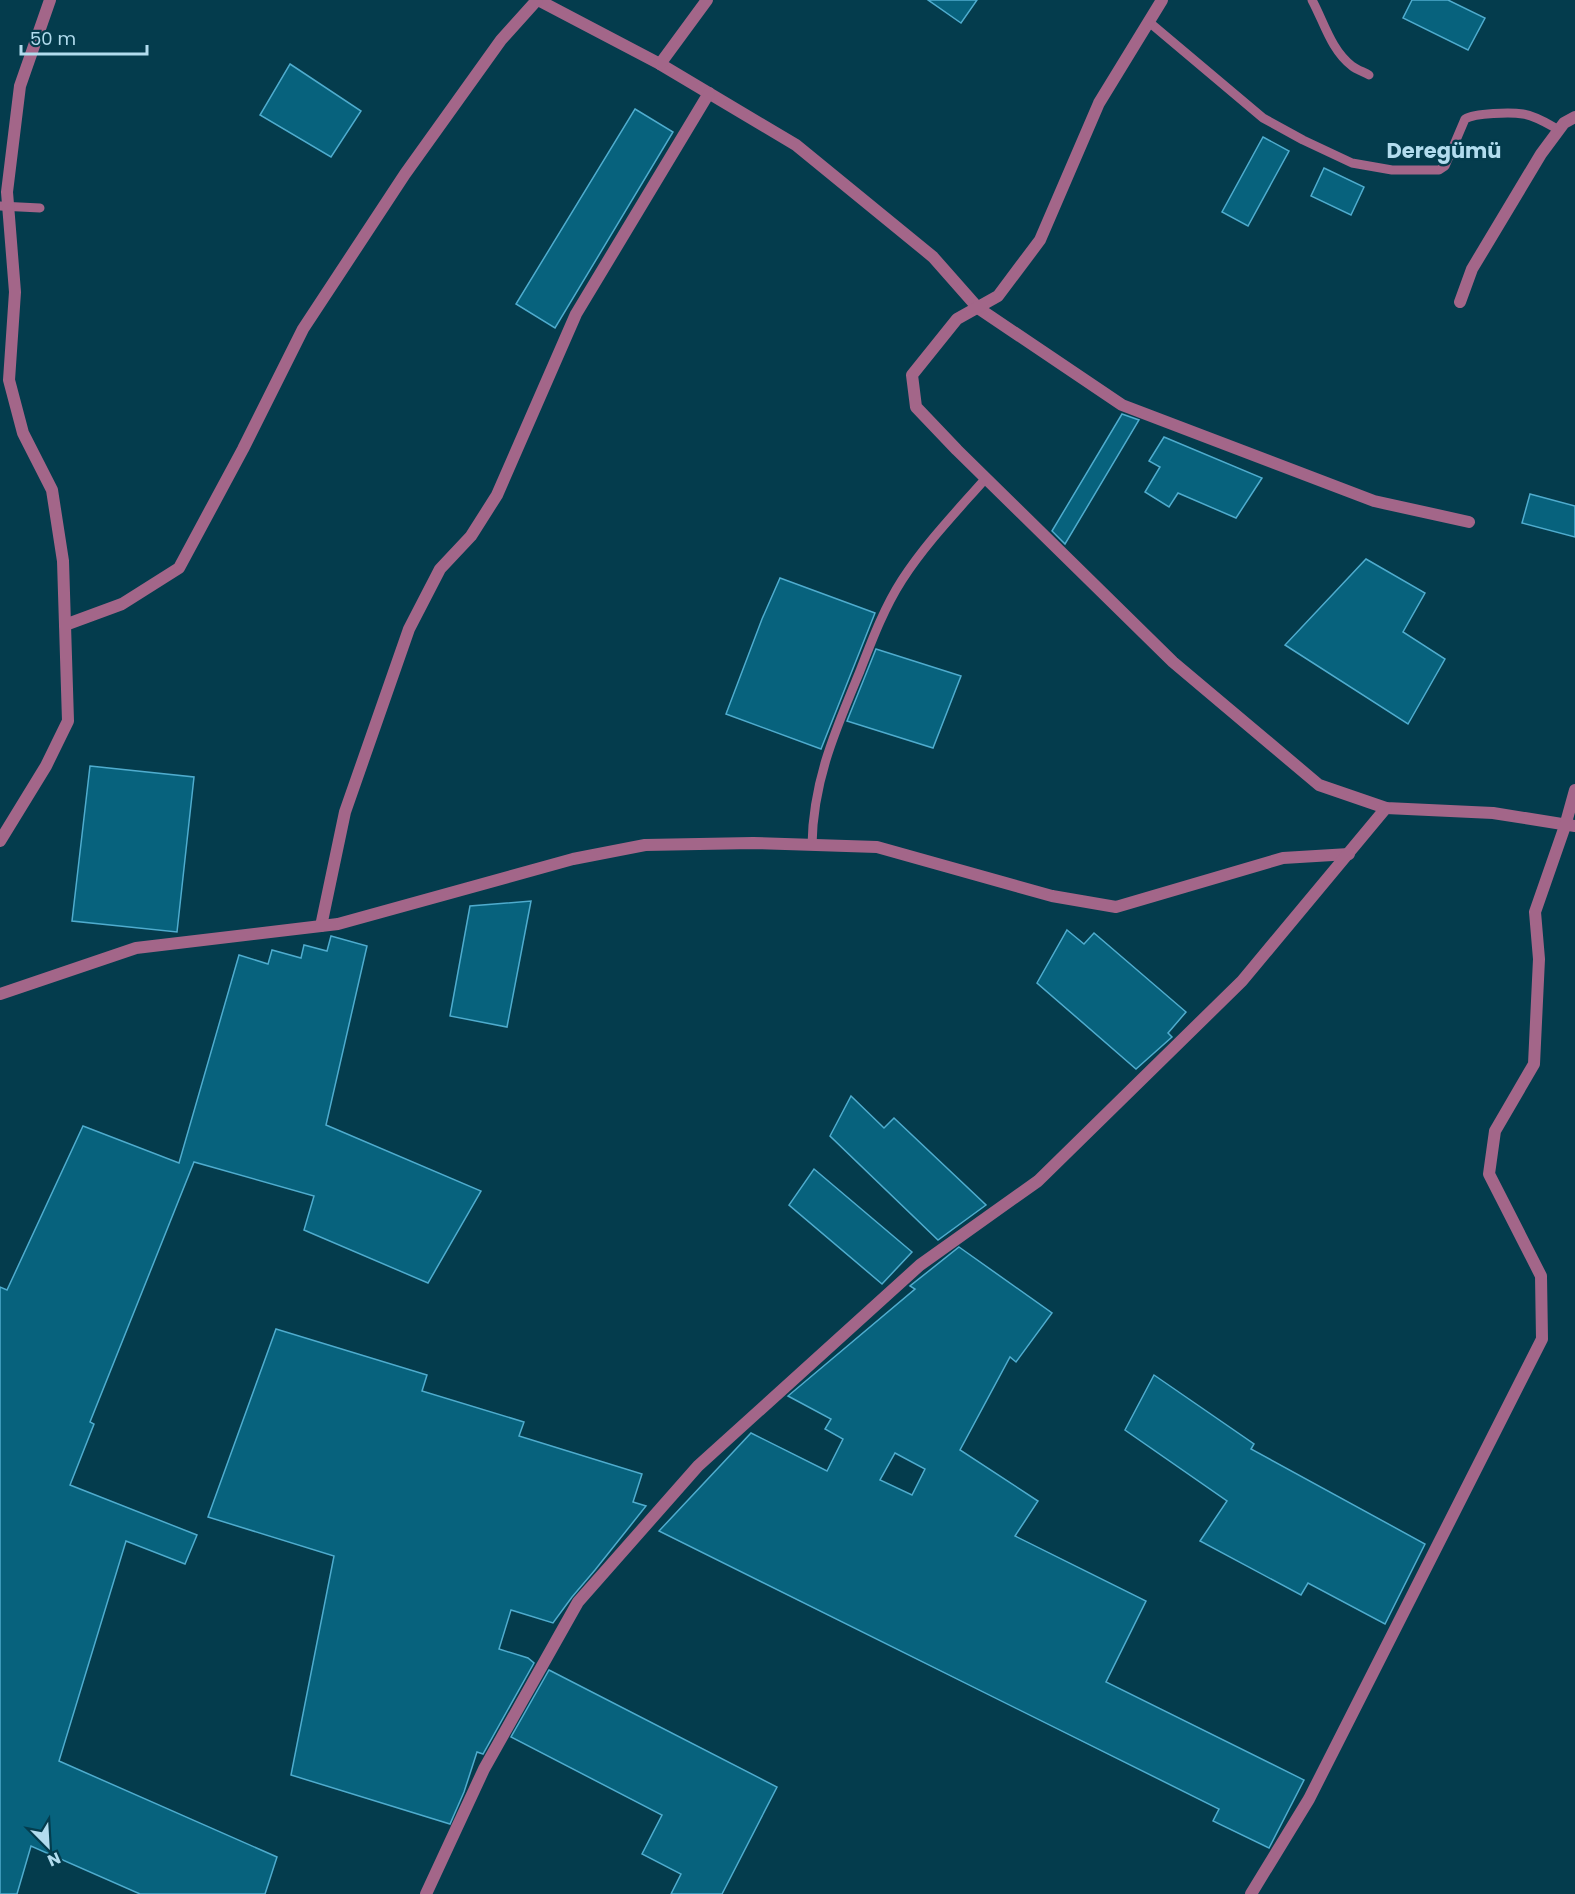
<svg xmlns="http://www.w3.org/2000/svg" width="1575" height="1894" font-family="Poppins,sans-serif">
	<rect width="100%" height="100%" fill="#043c4d"/>
	<g fill="#07627d" stroke="#4facce" stroke-width="1.5" fill-rule="evenodd">
		<polygon points="928,0 977,0 961,23"/>
		<polygon points="1412,0 1448,0 1485,18 1468,50 1403,18"/>
		<polygon points="290,64 361,111 331,157 260,115"/>
		<polygon points="635,109 673,132 555,328 516,304"/>
		<polygon points="1263,137 1289,151 1248,226 1222,212"/>
		<polygon points="1324,168 1364,187 1351,215 1311,196"/>
		<polygon points="1122,414 1139,420 1065,544 1052,531"/>
		<polygon points="1164,437 1262,478 1236,518 1178,493 1169,507 1145,492 1160,467 1149,461"/>
		<polygon points="1530,494 1575,506 1575,537 1522,523"/>
		<polygon points="1366,559 1425,593 1403,632 1445,659 1408,724 1285,645"/>
		<polygon points="780,578 875,613 821,749 726,714 762,619"/>
		<polygon points="876,649 961,676 933,748 847,721"/>
		<polygon points="90,766 194,777 177,932 72,921"/>
		<polygon points="531,901 507,1027 450,1016 470,906"/>
		<polygon points="1067,930 1084,944 1094,933 1186,1012 1168,1033 1172,1037 1136,1069 1037,983"/>
		<polygon points="331,936 367,946 326,1125 481,1191 428,1283 304,1230 314,1196 194,1162 90,1422 94,1424 70,1485 197,1535 185,1564 126,1541 59,1761 277,1857 265,1894 140,1894 31,1846 17,1894 0,1894 0,1287 7,1290 83,1126 179,1163 239,955 268,964 272,950 301,958 304,945 327,951"/>
		<polygon points="851,1096 884,1128 894,1118 986,1205 938,1240 830,1136"/>
		<polygon points="814,1169 912,1252 882,1284 789,1205"/>
		<path d="M959,1247L1052,1313L1016,1362L1010,1357L960,1450L1038,1501L1015,1536L1146,1601L1106,1682L1304,1780L1269,1848L1213,1821L1219,1809L659,1531L751,1433L827,1471L843,1439L825,1429L831,1419L788,1396L915,1289L910,1286ZM895,1453L925,1469L912,1495L880,1480Z"/>
		<polygon points="276,1329 427,1375 422,1391 524,1422 519,1436 642,1474 633,1502 646,1506 595,1570 572,1597 553,1623 511,1610 499,1649 528,1658 534,1663 483,1754 477,1752 464,1792 450,1824 291,1775 334,1556 208,1517"/>
		<polygon points="1154,1375 1254,1444 1251,1449 1425,1544 1385,1624 1308,1583 1301,1595 1200,1541 1227,1501 1125,1430"/>
		<polygon points="549,1670 777,1787 722,1894 671,1894 681,1874 642,1854 662,1815 511,1737"/>
	</g>
	<g fill="none" stroke-linecap="round" stroke-linejoin="round">
		<g stroke="#a36689" stroke-width="9">
			<path d="M1312,0C1324,22 1331,50 1352,66C1357,70 1364,72 1369,75"/>
			<path d="M1149,22L1263,118L1303,140L1352,163L1392,170H1439L1445,166L1465,119C1475,113 1511,112 1523,114C1536,116 1548,124 1559,130"/>
			<polyline points="0,206 40,208"/>
			<path d="M812,845C813,780 836,729 860,671C872,640 884,608 902,580C926,543 957,511 986,478"/>
		</g>
		<g stroke="#a36689" stroke-width="12">
			<polyline points="538,0 660,64 796,145 933,257 978,308 1122,405 1374,501 1469,522"/>
			<polyline points="1162,0 1099,103 1040,240 998,296 957,319 912,375 916,407 957,450 1173,662 1319,785 1386,808 1493,813 1575,826"/>
			<polyline points="660,64 707,0"/>
			<polyline points="1460,302 1472,269 1541,154 1564,123 1575,117"/>
			<polyline points="65,625 122,604 179,568 243,449 303,329 405,174 501,40 537,0"/>
			<polyline points="0,841 46,766 68,721 63,561 52,490 23,433 9,380 15,292 7,192 20,86 50,0"/>
			<polyline points="321,926 345,812 409,629 440,569 471,536 497,495 576,314 709,93"/>
			<polyline points="0,994 136,948 338,924 573,859 645,845 753,843 877,847 1052,896 1116,907 1283,858 1349,854"/>
			<polyline points="426,1894 484,1769 578,1602 698,1466 920,1265 1038,1181 1242,981 1386,808"/>
			<polyline points="1251,1894 1309,1799 1542,1339 1541,1276 1489,1174 1495,1131 1534,1064 1539,959 1535,912 1565,826 1575,790"/>
		</g>
	</g>
	<g text-anchor="middle" stroke-width="5" stroke-linejoin="round" paint-order="stroke">
		<g font-size="21" font-weight="bold" fill="#b2dcee" stroke="#043c4d">
			<text x="1444" y="158">Deregümü</text>
		</g>
	</g>
	<g transform="translate(48 1846) rotate(156)" stroke="#043c4d" stroke-width="4.5" paint-order="stroke">
	<path d="M0-4.5L10 22L0 15L-10 22Z" fill="#b2dcee"/>
	<text y="-9" font-size="16" font-weight="bold" text-anchor="middle" fill="#b2dcee">N</text>
	</g>
	<path d="M21 45v9h126v-9" fill="none" stroke="#b2dcee" stroke-width="3"/>
	<text x="30" y="45" font-size="18" fill="#b2dcee" stroke="#043c4d" stroke-width="4.5" paint-order="stroke">50 m</text>
</svg>
